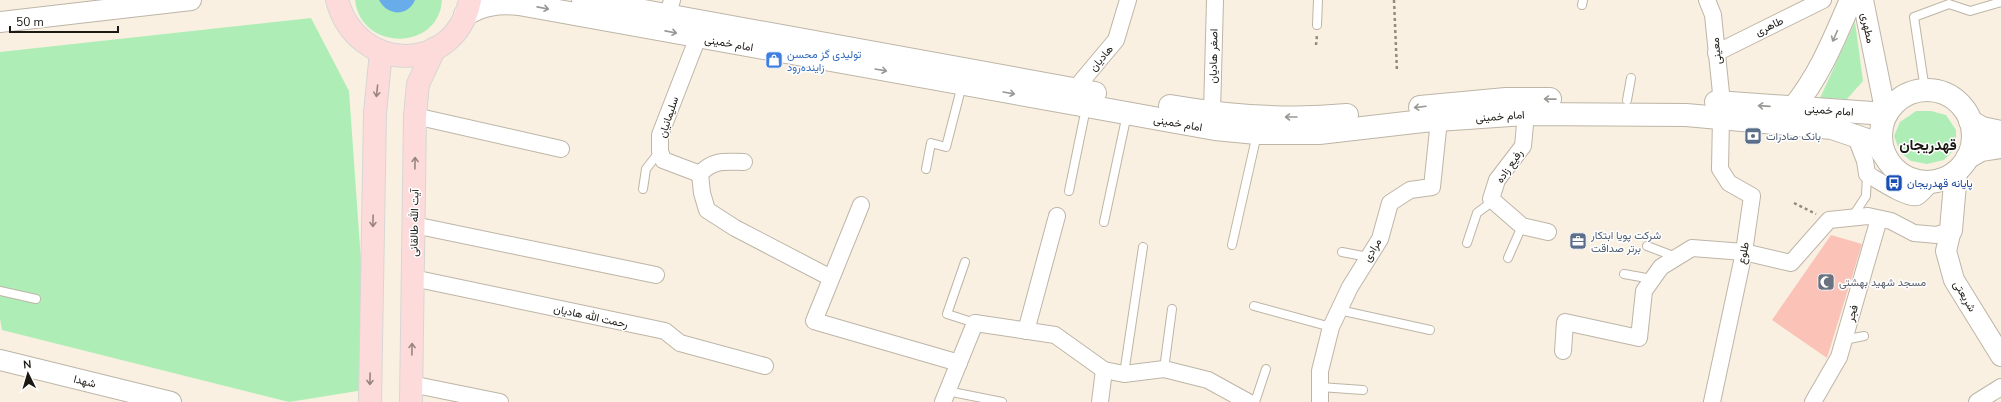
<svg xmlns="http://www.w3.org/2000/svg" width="2001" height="402" font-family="'Nunito Sans',Vazirmatn,sans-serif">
	<rect width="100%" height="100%" fill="#f9f0e1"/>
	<g fill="#aeeeb6">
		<path d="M355,0H442C439,51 361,52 355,0Z"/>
		<polygon points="311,18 349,91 370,389 289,402 2,330 0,319 0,52"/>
		<polygon points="1855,22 1863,81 1847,99 1820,98"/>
		<polygon points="1916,111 1931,111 1946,115 1956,130 1956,148 1944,160 1927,164 1911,161 1900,152 1894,136 1900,122"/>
	</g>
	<path fill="#68ade9" d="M379,0H415C408,17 387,16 379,0Z"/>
	<polygon fill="#fbc3b7" points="1831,235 1862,244 1827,358 1772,320"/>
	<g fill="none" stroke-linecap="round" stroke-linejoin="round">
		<defs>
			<g id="service">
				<polyline points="1582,5 1583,0"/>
				<polyline points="1317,25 1318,0"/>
				<polyline points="1925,90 1914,17 1949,4 1970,11 2001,2"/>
				<polyline points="1627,100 1631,78"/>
				<polyline points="926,169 931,143 946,147 962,85"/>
				<polyline points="643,189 646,169 660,151"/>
				<polyline points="1069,191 1086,108"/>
				<polyline points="1853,216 1866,196 1867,174"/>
				<polyline points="1104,222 1127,114"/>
				<polyline points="1467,243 1477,213 1493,201"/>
				<polyline points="1232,245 1257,134"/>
				<polyline points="1647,246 1676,257"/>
				<polyline points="1342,252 1368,257"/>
				<polyline points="1508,258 1522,226"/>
				<polyline points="965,262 947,314 975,323"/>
				<polyline points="1624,274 1652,279"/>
				<polyline points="0,291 36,299"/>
				<polyline points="1254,306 1331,327"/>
				<polyline points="1339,310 1430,330"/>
				<polyline points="1844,340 1864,336"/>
				<polyline points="1164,369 1172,309"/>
				<polyline points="1124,374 1143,247"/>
				<polyline points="1320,387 1363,390"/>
				<polyline points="947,391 1002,402"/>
				<polyline points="1255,402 1266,369"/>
			</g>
			<g id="minor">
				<polyline points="1707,0 1713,15 1722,103"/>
				<polyline points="668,15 672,0"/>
				<polyline points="698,37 660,135 660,151 663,160 700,174"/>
				<polyline points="1716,53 1823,0"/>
				<polyline points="1075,89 1116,40 1128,0"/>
				<polyline points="1212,112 1215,0"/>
				<polyline points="1526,114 1523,146 1497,180 1491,199 1522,226 1548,232"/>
				<polyline points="415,116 561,149"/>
				<path d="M1855,135L1865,161L1867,174C1876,179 1907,200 1917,197C1922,195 1928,186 1933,181"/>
				<path d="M744,162C726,162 713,159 700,174L702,193L707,210L735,228L831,278"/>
				<polyline points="861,205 814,321 959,363"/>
				<polyline points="414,225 656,275"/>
				<polyline points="413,278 665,331 680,343 765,366"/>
				<polyline points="1026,331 1057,216"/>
				<polyline points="1563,351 1565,322 1639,338 1644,291 1661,267 1692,248 1744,252 1791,263 1829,220 1868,216 1891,221 1914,233 1937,235 1951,230"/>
				<polyline points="411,384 500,402"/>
				<polyline points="943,402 975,323 1055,335 1104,370 1124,374 1164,369 1208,380 1248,402"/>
				<polyline points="1100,402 1104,370"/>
				<polyline points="1320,402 1320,371 1331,327 1350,287 1380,239 1390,203 1410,190 1432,187 1439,120"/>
				<polyline points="1712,402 1744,252 1752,196 1729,183 1720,169 1721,117"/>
				<polyline points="1813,402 1839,357 1879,219"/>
				<polyline points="1977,402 2001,387"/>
			</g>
			<g id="tertiary">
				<polyline points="1863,0 1886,114"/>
				<polyline points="0,22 191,0"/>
				<polyline points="1951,230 1946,251 1954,280 2001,356"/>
				<polyline points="0,360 171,402"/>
			</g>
			<g id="secondary">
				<polyline points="583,0 1095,93"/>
				<path d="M465,15C482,4 499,2 519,4L1215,129L1257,133H1319L1423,121L1526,114L1686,115L1832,128L1870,141L1880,149L1889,162"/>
				<circle cx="1927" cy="136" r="46"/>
				<polyline points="1716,102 1886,114"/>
				<path d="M1170,106C1228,116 1288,121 1347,115"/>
				<polyline points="1420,107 1506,99 1550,99"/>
				<path d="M1793,108C1820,75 1834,39 1851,0"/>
				<polyline points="1970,121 1982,128 2001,132"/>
				<polyline points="1967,158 1981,150 2001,147"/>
				<polyline points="1951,230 1956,172"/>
			</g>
			<g id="primary">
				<path d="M337,0C357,75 456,74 470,0"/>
				<polyline points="370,402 375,113 381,52"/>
				<polyline points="411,402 415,116 418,84 435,48"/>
			</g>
		</defs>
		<use href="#service" stroke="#bdb5a7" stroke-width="10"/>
		<use href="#minor" stroke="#bdb5a7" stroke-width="18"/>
		<use href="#tertiary" stroke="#bdb5a7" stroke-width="22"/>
		<use href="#secondary" stroke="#bdb5a7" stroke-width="24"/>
		<use href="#primary" stroke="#d6d6d5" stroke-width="24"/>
		<g stroke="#918b81" stroke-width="2.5" stroke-dasharray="3 3" stroke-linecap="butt">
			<polyline points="1394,0 1397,72"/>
			<polyline points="1316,45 1317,35"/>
			<polyline points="1794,203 1816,214"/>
		</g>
		<use href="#service" stroke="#fff" stroke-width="8"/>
		<use href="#minor" stroke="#fff" stroke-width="16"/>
		<use href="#tertiary" stroke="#fff" stroke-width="20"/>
		<use href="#secondary" stroke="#fff" stroke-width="22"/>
		<use href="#primary" stroke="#fedbdb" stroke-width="22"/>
	</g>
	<defs><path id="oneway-shaft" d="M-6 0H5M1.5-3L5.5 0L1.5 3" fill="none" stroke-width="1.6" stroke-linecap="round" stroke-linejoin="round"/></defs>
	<g stroke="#999895">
		<use href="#oneway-shaft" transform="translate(543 8) rotate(11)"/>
		<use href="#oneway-shaft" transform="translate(671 32) rotate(11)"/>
		<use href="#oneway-shaft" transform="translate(1835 36) rotate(114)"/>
		<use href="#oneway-shaft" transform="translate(881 70) rotate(10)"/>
		<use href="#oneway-shaft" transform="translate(1009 93) rotate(10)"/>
		<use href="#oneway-shaft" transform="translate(1550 99) rotate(-179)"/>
		<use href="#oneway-shaft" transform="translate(1764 106) rotate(-176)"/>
		<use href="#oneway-shaft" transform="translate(1420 107) rotate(173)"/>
		<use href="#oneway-shaft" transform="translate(1291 117) rotate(180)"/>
	</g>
	<g stroke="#988481">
		<use href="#oneway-shaft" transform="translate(377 91) rotate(96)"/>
		<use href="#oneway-shaft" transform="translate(415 163) rotate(-89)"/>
		<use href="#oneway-shaft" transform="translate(373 221) rotate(91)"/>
		<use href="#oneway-shaft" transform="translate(412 349) rotate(-89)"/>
		<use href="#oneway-shaft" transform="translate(370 379) rotate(91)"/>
	</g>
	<defs>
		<symbol id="shop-square" viewBox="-11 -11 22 22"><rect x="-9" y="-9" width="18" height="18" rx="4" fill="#3f7fe0" stroke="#fff"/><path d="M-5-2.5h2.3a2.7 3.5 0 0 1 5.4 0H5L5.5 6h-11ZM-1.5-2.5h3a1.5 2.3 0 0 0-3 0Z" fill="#fff"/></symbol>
		<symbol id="bank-square" viewBox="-11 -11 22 22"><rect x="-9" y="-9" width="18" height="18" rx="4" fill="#5c6f8a" stroke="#fff"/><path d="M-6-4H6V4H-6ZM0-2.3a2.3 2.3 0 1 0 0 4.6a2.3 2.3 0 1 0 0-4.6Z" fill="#fff"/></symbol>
		<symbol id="bus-square" viewBox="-11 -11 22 22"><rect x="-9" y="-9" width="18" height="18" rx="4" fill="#1a4fb4" stroke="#fff"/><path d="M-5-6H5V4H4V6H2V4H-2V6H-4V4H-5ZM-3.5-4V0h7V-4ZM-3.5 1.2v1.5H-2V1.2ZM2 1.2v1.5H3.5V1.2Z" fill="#fff"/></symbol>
		<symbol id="office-square" viewBox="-11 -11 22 22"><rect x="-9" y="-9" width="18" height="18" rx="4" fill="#5c6f8a" stroke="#fff"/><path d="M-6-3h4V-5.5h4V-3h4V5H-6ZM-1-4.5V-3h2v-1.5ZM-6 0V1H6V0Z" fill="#fff"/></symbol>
		<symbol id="mosque-square" viewBox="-11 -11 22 22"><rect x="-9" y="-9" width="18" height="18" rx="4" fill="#6b7280" stroke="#fff"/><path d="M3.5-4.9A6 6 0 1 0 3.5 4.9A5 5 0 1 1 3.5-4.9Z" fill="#fff"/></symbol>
	</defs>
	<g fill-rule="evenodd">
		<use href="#shop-square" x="764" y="50" width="20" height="20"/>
		<use href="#bank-square" x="1743" y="126" width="20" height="20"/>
		<use href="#bus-square" x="1884" y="173" width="20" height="20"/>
		<use href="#office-square" x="1568" y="231" width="20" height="20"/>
		<use href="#mosque-square" x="1816" y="272" width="20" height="20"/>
	</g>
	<g text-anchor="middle" stroke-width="3" stroke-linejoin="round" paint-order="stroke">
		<g font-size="11" fill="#1c1914" stroke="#fff">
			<text transform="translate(1769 26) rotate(-26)" y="4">طاهری</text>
			<text transform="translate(1868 28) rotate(79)" y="4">مطهری</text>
			<text transform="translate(729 43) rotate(10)" y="4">امام خمینی</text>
			<text transform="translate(1716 51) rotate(-96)" y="4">معینی</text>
			<text transform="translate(1213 56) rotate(-89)" y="4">اصغر هادیان</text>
			<text transform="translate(1101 58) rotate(-50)" y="4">هادیان</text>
			<text transform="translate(1829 110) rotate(4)" y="4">امام خمینی</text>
			<text transform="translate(1500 116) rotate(-4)" y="4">امام خمینی</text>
			<text transform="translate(668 117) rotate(-72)" y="4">سلیمانیان</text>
			<text transform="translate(1178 123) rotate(10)" y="4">امام خمینی</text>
			<text transform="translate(1509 166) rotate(-55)" y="4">رفیع زاده</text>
			<text transform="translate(414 223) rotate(-89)" y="4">آیت الله طالقانی</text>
			<text transform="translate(1372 250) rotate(-60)" y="4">مرادی</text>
			<text transform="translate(1743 253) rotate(-80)" y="4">طلوع</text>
			<text transform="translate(1965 296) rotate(60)" y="4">شریعتی</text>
			<text transform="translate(1852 313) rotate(-74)" y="4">فجر</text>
			<text transform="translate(591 316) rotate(12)" y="4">رحمت الله هادیان</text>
			<text transform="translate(85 381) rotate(14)" y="4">شهدا</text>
		</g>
		<g font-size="11" fill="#366cbe" stroke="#fff" text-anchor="start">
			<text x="787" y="58">تولیدی گز محسن<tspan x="787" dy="13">زاینده‌رود</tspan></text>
		</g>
		<g font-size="11" fill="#4e5e75" stroke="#fff" text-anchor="start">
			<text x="1766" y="140">بانک صادرات</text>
			<text x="1591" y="239">شرکت پویا ابتکار<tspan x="1591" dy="13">برتر صداقت</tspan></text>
		</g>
		<g font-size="11" fill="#164399" stroke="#fff" text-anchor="start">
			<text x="1907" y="187">پایانه قهدریجان</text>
		</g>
		<g font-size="11" fill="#5b616d" stroke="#fff" text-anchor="start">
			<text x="1839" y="286">مسجد شهید بهشتی</text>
		</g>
		<g font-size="15" font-weight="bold" fill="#1c1914" stroke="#fff">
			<text x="1928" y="150">قهدریجان</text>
		</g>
	</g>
	<g transform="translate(28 374) rotate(355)" stroke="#ffffff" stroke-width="3" paint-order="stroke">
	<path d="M0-3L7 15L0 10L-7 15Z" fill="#1c1914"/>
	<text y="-6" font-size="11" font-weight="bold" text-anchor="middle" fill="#1c1914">N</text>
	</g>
	<path d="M10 26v6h108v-6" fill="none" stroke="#1c1914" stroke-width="2"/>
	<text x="16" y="26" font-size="12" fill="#1c1914" stroke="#ffffff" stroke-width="3" paint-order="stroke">50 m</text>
</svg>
